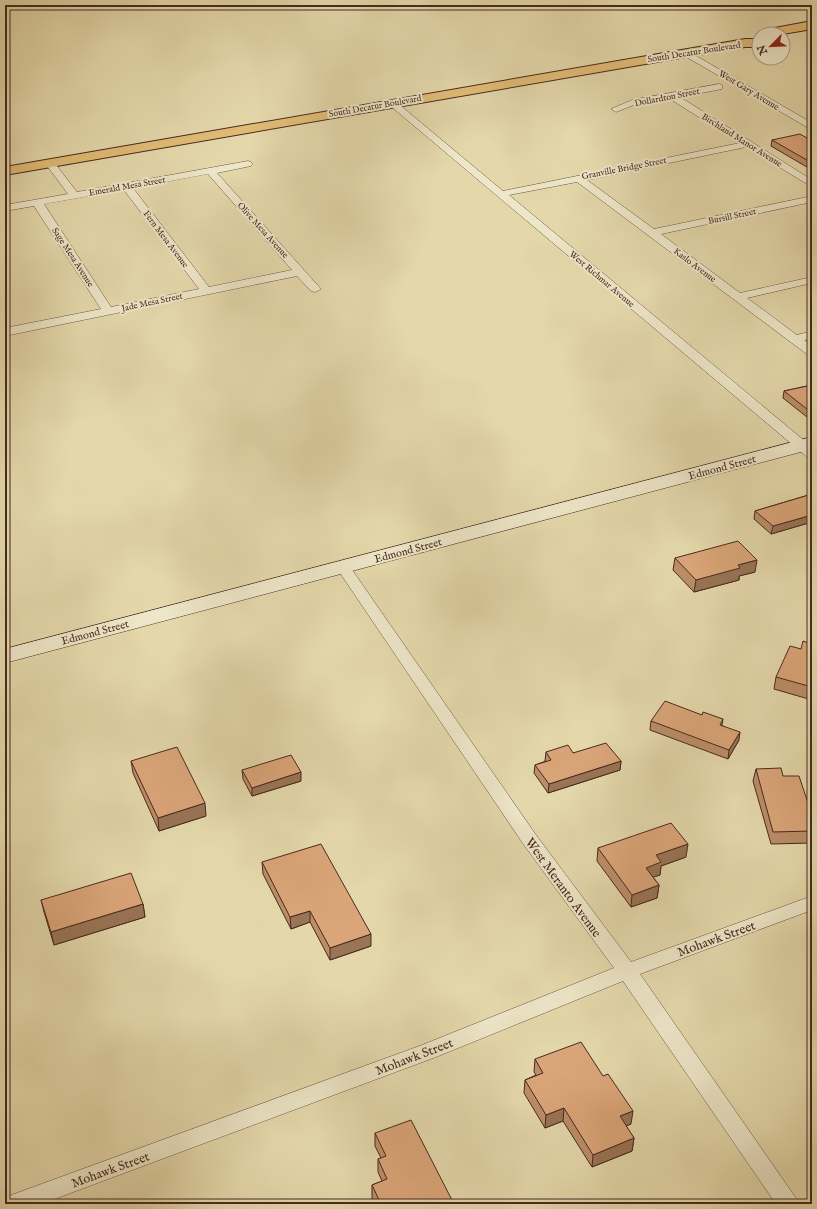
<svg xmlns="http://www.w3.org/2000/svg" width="817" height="1209" font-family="'IM FELL English',serif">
	<rect width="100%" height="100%" fill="#e4d8ab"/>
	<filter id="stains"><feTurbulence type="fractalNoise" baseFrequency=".005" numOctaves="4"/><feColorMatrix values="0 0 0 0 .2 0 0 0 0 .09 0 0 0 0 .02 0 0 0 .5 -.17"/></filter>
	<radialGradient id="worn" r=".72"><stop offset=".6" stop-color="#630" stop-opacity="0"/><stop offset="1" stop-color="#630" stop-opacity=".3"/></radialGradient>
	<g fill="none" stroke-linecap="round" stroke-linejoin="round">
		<defs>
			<g id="street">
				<polygon points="686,50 812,123 812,130 683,55 682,53"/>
				<polygon points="719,84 722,85 722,89 680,97 812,180 812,187 746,147 587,180 654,229 812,196 812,202 661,234 740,293 812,277 812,283 747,298 797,335 812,331 812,339 804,340 812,346 812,356 808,355 577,182 509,195 812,447 812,458 807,457 387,103 392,100 395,101 503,191 740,143 670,99 634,105 616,112 611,109 632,100"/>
				<path d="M50,160L53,161L77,192L248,161L251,162L253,164L251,166L217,173L321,289L315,292L311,291L297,276L5,336V328L101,309L34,206L5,211V205L68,194L45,163ZM208,174L292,270L209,287L133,188ZM124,190L199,289L111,307L44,204Z"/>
				<polygon points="343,563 348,564 536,835 631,962 812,896 812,910 640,974 800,1204 776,1204 623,981 436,1057 41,1204 5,1204 6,1197 422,1045 614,968 524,845 336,567 338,564"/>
			</g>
			<polygon id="secondary" points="812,437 812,449 5,663 5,649"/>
			<g id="primary">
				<polygon points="812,21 812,29 783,34 759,34 759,36 758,34 764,30"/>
				<polygon points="745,39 759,39 759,47 745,47 686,57 5,175 5,167"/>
			</g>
		</defs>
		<use href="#street" stroke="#6e5642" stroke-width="1"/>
		<use href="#secondary" stroke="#472a1f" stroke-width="1"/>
		<use href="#primary" stroke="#472a1f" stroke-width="2"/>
		<use href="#street" fill="#ede6c8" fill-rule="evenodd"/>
		<use href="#secondary" fill="#ede6c8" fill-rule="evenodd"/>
		<use href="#primary" fill="#e2bc76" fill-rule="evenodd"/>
	</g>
	<g fill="#bb8e68" stroke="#472a1f">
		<polygon points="775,5 806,5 781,8"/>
		<polygon points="772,140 812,141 812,170 771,146"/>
		<polygon points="812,385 812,421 783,398 784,391"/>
		<polygon points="812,494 812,522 771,534 754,519 755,511"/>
		<polygon points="675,558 755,572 739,576 739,580 694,592 673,570"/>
		<polygon points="812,644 812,700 774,689 776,677 801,649"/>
		<polygon points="702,715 723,719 722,725 739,740 728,759 650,730 651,721"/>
		<polygon points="546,752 573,753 621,761 620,770 548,793 534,773 535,765 546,761 545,761"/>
		<polygon points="131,761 206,816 159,831 133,773"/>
		<polygon points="756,769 783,776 812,815 812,843 771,844 753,781"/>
		<polygon points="242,770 301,781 252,796 243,779"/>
		<polygon points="598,848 686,857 661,866 660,875 653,877 659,885 657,898 631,907 597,861"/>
		<polygon points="262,862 371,946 330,960 310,922 291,929 263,874"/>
		<polygon points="41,900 143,904 145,917 54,945 44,912"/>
		<polygon points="535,1059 631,1124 626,1126 634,1138 632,1151 592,1167 563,1121 545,1128 524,1093 525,1080 536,1075 534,1072"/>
		<polygon points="375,1133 454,1204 375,1204 372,1198 372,1185 382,1181 378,1172 378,1159 381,1158 375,1146"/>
	</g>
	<g fill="#997455" stroke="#472a1f">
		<polygon points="782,5 806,5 781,8"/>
		<polygon points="812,515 812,522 771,534 773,526"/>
		<polygon points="757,560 755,572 739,576 739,580 694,592 696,580 738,565"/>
		<polygon points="740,732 739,740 728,759 729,750"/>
		<polygon points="621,761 620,770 548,793 549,784"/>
		<polygon points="301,772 301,781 252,796 252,788"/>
		<polygon points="205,803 206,816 159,831 158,818"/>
		<polygon points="688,844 686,857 661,866 660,875 644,880 646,868 656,855"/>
		<polygon points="659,885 657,898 631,907 632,895"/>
		<polygon points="143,904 145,917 54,945 51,932"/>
		<polygon points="310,911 310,922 291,929 290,917"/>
		<polygon points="371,934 371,946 330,960 330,948"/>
		<polygon points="564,1108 563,1121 545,1128 546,1115"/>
		<polygon points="633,1111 631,1124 618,1129 620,1116"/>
		<polygon points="634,1138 632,1151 592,1167 593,1155"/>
	</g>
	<g fill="#daa579" stroke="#472a1f">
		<polygon points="800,134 812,141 812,163 772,140"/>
		<polygon points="812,385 812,413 784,391"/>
		<polygon points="812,494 812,515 773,526 755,511"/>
		<polygon points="738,541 757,560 738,565 740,568 696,580 675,558"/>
		<polygon points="803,641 812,644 812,687 776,677 790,646 801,649"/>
		<polygon points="665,701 702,715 703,712 723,719 720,725 740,732 729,750 651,721"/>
		<polygon points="606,743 621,761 549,784 535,765 551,760 546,752 568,745 573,753"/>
		<polygon points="177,747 205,803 158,818 131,761"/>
		<polygon points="291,755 301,772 252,788 242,770"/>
		<polygon points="781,768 783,776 799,776 812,815 812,831 773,832 756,769"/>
		<polygon points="671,823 688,844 656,855 661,862 646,868 659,885 632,895 598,848"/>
		<polygon points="321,844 371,934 330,948 310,911 290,917 262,862"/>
		<polygon points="131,873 143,904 51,932 41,900"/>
		<polygon points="581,1042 603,1076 608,1074 633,1111 620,1116 634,1138 593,1155 564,1108 546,1115 525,1080 543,1073 535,1059"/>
		<polygon points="411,1120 454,1204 381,1204 372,1185 387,1179 378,1159 386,1156 375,1133"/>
	</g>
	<g text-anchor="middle" stroke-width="4" stroke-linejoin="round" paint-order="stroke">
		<g font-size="9" fill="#472a1f" stroke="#ede6c8">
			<text transform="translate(694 52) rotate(-9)" y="3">South Decatur Boulevard</text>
			<text transform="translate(749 90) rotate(31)" y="3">West Gary Avenue</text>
			<text transform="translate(667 97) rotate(-11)" y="3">Dollardton Street</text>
			<text transform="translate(375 106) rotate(-10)" y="3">South Decatur Boulevard</text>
			<text transform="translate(742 140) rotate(32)" y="3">Birchland Manor Avenue</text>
			<text transform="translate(624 168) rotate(-11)" y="3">Granville Bridge Street</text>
			<text transform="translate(127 186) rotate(-10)" y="3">Emerald Mesa Street</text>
			<text transform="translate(732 216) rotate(-12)" y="3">Bursill Street</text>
			<text transform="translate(263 230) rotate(48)" y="3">Olive Mesa Avenue</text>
			<text transform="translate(166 239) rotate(53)" y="3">Fern Mesa Avenue</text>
			<text transform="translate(73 257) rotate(57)" y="3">Sage Mesa Avenue</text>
			<text transform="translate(695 265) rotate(37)" y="3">Kaslo Avenue</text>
			<text transform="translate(602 279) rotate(40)" y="3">West Richmar Avenue</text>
			<text transform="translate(152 302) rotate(-12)" y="3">Jade Mesa Street</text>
		</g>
		<g font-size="11" fill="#472a1f" stroke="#ede6c8">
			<text transform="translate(722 467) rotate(-15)" y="4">Edmond Street</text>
			<text transform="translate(408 550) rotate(-15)" y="4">Edmond Street</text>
			<text transform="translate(95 632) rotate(-15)" y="4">Edmond Street</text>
		</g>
		<g font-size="13" fill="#472a1f" stroke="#ede6c8">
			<text transform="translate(564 887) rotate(54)" y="5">West Meranto Avenue</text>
			<text transform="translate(716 938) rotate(-20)" y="5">Mohawk Street</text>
			<text transform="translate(414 1056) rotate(-21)" y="5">Mohawk Street</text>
			<text transform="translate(110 1169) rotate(-20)" y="5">Mohawk Street</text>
		</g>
	</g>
	<rect width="817" height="1209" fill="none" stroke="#e4d8ab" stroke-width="20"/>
	<rect x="6" y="6" width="805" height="1197" fill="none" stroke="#472a1f" stroke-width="2"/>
	<rect x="10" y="10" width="797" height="1189" fill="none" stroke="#472a1f"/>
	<g transform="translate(771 46) rotate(246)"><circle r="19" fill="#ede6c8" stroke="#ab9b84"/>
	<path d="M0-3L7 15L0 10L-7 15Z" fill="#8f2418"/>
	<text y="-6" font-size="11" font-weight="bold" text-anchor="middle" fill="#472a1f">N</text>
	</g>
	<rect width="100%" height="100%" filter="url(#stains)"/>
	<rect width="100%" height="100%" fill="url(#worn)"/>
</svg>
